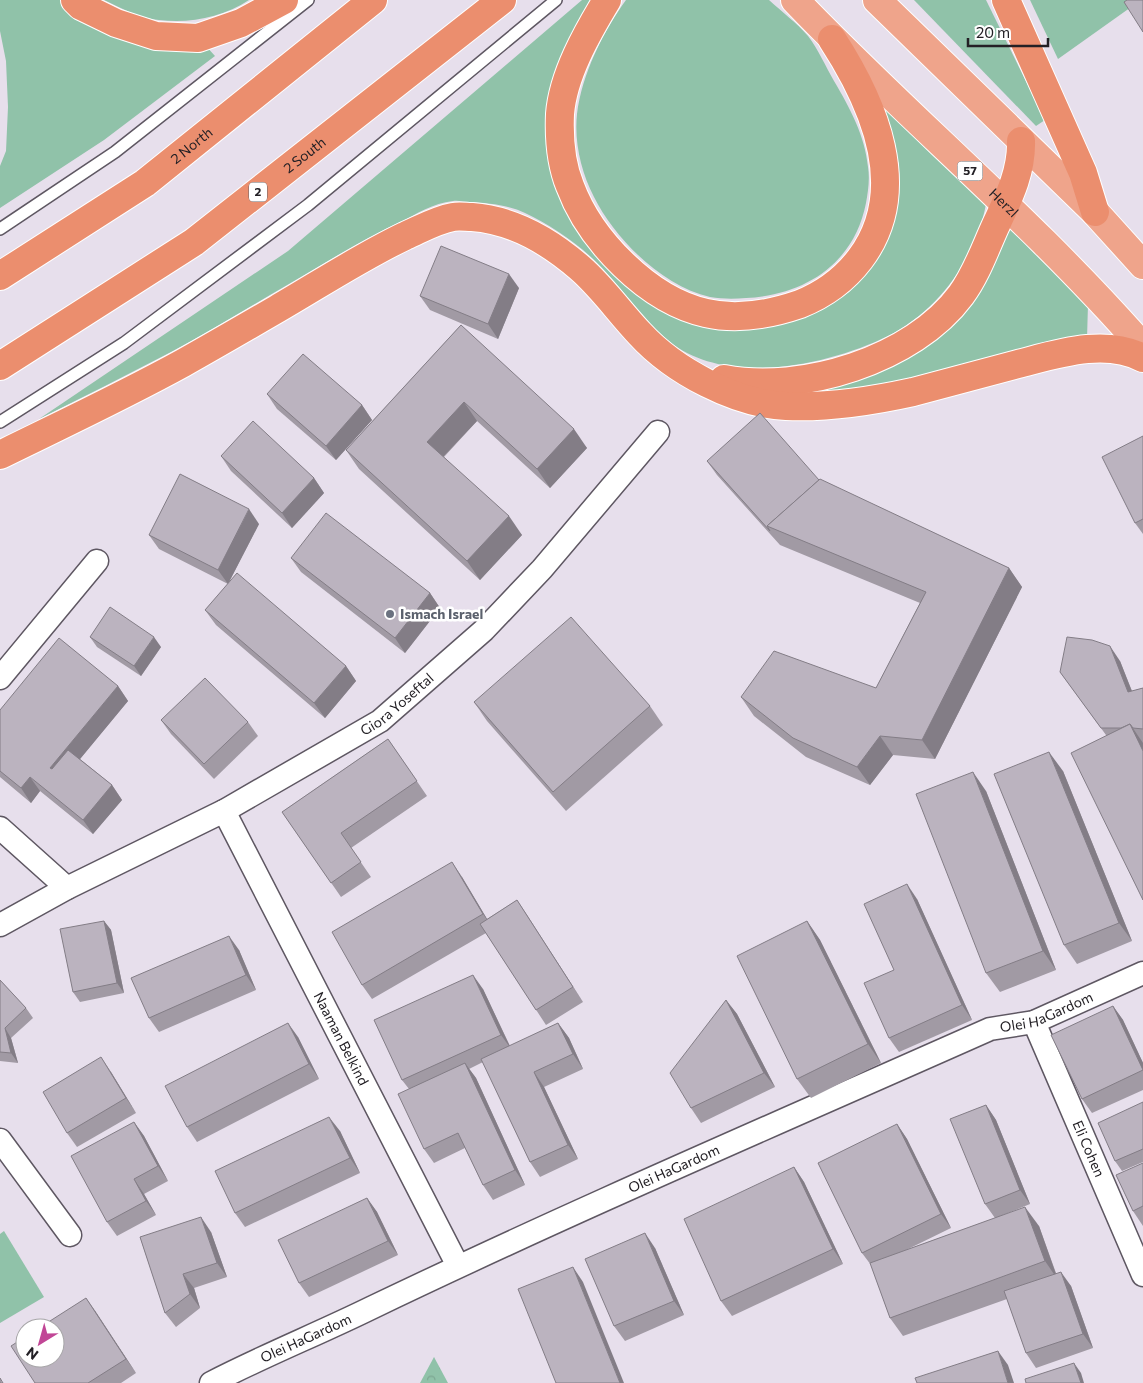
<svg xmlns="http://www.w3.org/2000/svg" width="1143" height="1383" font-family="Commissioner,sans-serif">
	<defs>
		<pattern id="park-crowns" width="20" height="18" patternUnits="userSpaceOnUse" patternTransform="scale(1.25)"><rect width="20" height="18" fill="#90c2a9"/><path d="M2 6a3 3 0 1 1 6 0M12 15a3 3 0 1 1 6 0" fill="none" stroke="#7ca691"/></pattern>
	</defs>
	<rect width="100%" height="100%" fill="#e7dfec"/>
	<g fill="#90c2a9">
		<polygon points="0,0 66,0 205,45 215,56 104,140 0,208 0,166 6,151 8,107 6,61 0,31"/>
		<path d="M104,0H249C223,17 190,24 159,20C142,19 120,8 104,0Z"/>
		<path d="M582,0H591L573,31L556,70L557,189L576,228L602,261L642,296L670,315L703,326L729,329L766,327L795,320L822,310L849,292L879,256L892,228L898,194L899,164L870,97L865,79L986,204C976,259 938,311 888,336C829,365 731,386 674,345C642,321 621,285 592,258C574,241 547,223 525,213C509,205 487,203 470,202C464,202 458,200 453,201C433,203 417,214 400,222C355,243 314,270 270,295C238,314 205,334 171,352C127,375 83,397 39,419L288,251Z"/>
		<path d="M626,0H769C782,12 797,23 808,36C818,49 826,67 834,81C850,108 865,136 868,167C870,179 868,192 866,203C854,264 805,295 746,298C734,299 722,299 710,297C662,286 615,239 594,197C581,172 574,142 577,114C582,74 603,32 626,0Z"/>
		<polygon points="914,0 986,0 1045,120 1036,126"/>
		<polygon points="1030,0 1141,0 1058,59"/>
		<polygon points="1008,220 1088,304 1087,339 911,381 824,394 752,389 897,364 954,325 987,280"/>
		<polygon points="4,1231 44,1297 0,1323 0,1234"/>
	</g>
	<polygon fill="url(#park-crowns)" points="434,1357 448,1383 420,1383"/>
	<g fill="none" stroke-linecap="round" stroke-linejoin="round">
		<defs>
			<g id="service">
				<polyline points="0,229 115,152 308,0"/>
				<polyline points="0,422 124,343 308,205 556,0"/>
			</g>
			<g id="minor">
				<polyline points="0,678 97,561"/>
				<path id="s1" d="M224,811L458,1266"/>
				<polyline points="0,828 67,888"/>
				<path id="s2" d="M0,925L67,888L224,811L380,721L484,630L542,569L658,432"/>
				<path id="s3" d="M1034,1022L1143,1275"/>
				<polyline points="0,1140 70,1235"/>
				<path id="s4" d="M211,1383C263,1356 318,1334 371,1308C575,1210 783,1121 990,1029L1034,1022L1143,973"/>
			</g>
			<g id="trunk">
				<path id="s5" d="M795,0C908,118 1035,223 1143,347"/>
				<polyline points="877,0 1095,212 1143,265"/>
			</g>
			<g id="motorway">
				<polyline points="75,0 81,6 116,23 156,36 198,38 241,23 284,0"/>
				<path d="M607,0C587,33 563,75 560,114C559,137 561,164 570,186C590,240 648,300 706,313C736,320 771,314 800,304C825,294 844,280 860,259C912,190 873,102 832,39"/>
				<polyline points="1006,0 1083,173 1095,212"/>
				<path id="s6" d="M0,276L145,183L373,0"/>
				<path id="s7" d="M0,366L194,242L502,0"/>
				<path d="M724,379C802,394 913,360 961,295C976,275 985,249 995,227C1008,199 1022,172 1021,141"/>
				<path d="M0,455C61,425 123,396 183,363C215,345 246,327 277,309C320,284 361,257 405,236C421,229 436,220 453,217C459,216 466,217 472,217C513,220 549,241 580,268C602,287 620,313 640,334C674,371 736,404 786,406C828,408 872,401 913,392C948,383 983,373 1018,364C1057,354 1105,338 1143,358"/>
			</g>
		</defs>
		<use href="#service" stroke="#5e5762" stroke-width="14"/>
		<use href="#minor" stroke="#5e5762" stroke-width="25"/>
		<use href="#trunk" stroke="#fff" stroke-width="30"/>
		<use href="#motorway" stroke="#fff" stroke-width="30"/>
		<use href="#service" stroke="#fff" stroke-width="11"/>
		<use href="#minor" stroke="#fff" stroke-width="22"/>
		<use href="#trunk" stroke="#efa48b" stroke-width="28"/>
		<use href="#motorway" stroke="#eb8e6e" stroke-width="28"/>
	</g>
	<g fill="#a19aa4">
		<polygon points="519,288 498,339 430,310 420,296"/>
		<polygon points="461,325 587,448 550,488 477,421 444,457 522,535 480,580 359,469 346,450"/>
		<polygon points="267,394 362,405 372,420 336,460 277,409"/>
		<polygon points="1143,436 1143,534 1135,523"/>
		<polygon points="221,456 314,478 324,493 292,528 231,471"/>
		<polygon points="707,461 819,480 1009,568 1022,587 935,759 893,755 870,785 806,757 754,716 741,697 876,688 920,603 780,545 717,475"/>
		<polygon points="259,524 229,582 346,666 356,681 325,718 216,625 205,610 228,584 159,549 149,535"/>
		<polygon points="291,558 430,593 440,608 405,653 301,572"/>
		<polygon points="90,637 161,647 141,676 97,647"/>
		<polygon points="1120,661 1132,691 1143,688 1143,900 1106,735 1060,672"/>
		<polygon points="118,686 128,701 80,759 112,785 122,800 93,834 40,791 31,803 0,777 0,710"/>
		<polygon points="474,702 650,706 663,725 566,811 487,721"/>
		<polygon points="161,720 248,722 258,736 214,779 171,734"/>
		<polygon points="388,739 427,796 351,848 371,877 341,897 282,812"/>
		<polygon points="1063,771 1132,941 1077,964 1064,945"/>
		<polygon points="986,791 1056,970 1000,992 986,973"/>
		<polygon points="462,877 487,919 517,900 583,1002 546,1025 486,933 372,999 362,985"/>
		<polygon points="917,899 972,1020 899,1052 889,1038 894,970"/>
		<polygon points="104,921 111,930 124,993 80,1002 73,992"/>
		<polygon points="807,921 820,940 881,1063 811,1098 797,1079"/>
		<polygon points="239,950 256,990 159,1032 149,1018"/>
		<polygon points="0,980 26,1008 33,1018 11,1038 18,1063 0,1061"/>
		<polygon points="483,989 510,1046 558,1023 569,1038 583,1069 544,1087 578,1159 540,1177 530,1162 483,1062 469,1069 476,1078 525,1185 493,1200 483,1185 465,1148 434,1163 424,1149 409,1089 402,1080"/>
		<polygon points="726,1000 737,1014 775,1087 701,1123 691,1108"/>
		<polygon points="1113,1006 1123,1020 1143,1063 1143,1090 1092,1113 1082,1099"/>
		<polygon points="298,1037 319,1079 197,1142 187,1127"/>
		<polygon points="111,1072 136,1113 77,1147 67,1133"/>
		<polygon points="1143,1102 1143,1162 1122,1171 1115,1161"/>
		<polygon points="986,1105 996,1120 1030,1204 1003,1215 1039,1226 1056,1273 1071,1286 1093,1348 1036,1368 1026,1353 1007,1299 903,1336 890,1318 871,1265 862,1253 897,1124 907,1139 951,1228 906,1250 995,1218 985,1204"/>
		<polygon points="134,1122 144,1136 168,1181 144,1194 156,1215 117,1236 107,1222"/>
		<polygon points="340,1131 360,1173 245,1227 235,1213"/>
		<polygon points="1143,1163 1143,1226 1133,1211"/>
		<polygon points="794,1167 804,1182 843,1264 732,1316 721,1301"/>
		<polygon points="367,1198 377,1212 398,1255 309,1297 299,1283"/>
		<polygon points="211,1232 227,1277 194,1288 200,1308 176,1327 165,1313 140,1237"/>
		<polygon points="655,1248 684,1315 625,1341 614,1326"/>
		<polygon points="86,1298 136,1373 121,1383 35,1383"/>
	</g>
	<g fill="#837d86">
		<polygon points="509,274 519,288 498,339 488,324"/>
		<polygon points="464,402 477,421 440,460 427,442"/>
		<polygon points="362,405 372,420 336,460 326,446"/>
		<polygon points="574,429 587,448 550,488 537,469"/>
		<polygon points="314,478 324,493 292,528 282,513"/>
		<polygon points="249,509 259,524 228,584 218,570"/>
		<polygon points="509,516 522,535 480,580 467,561"/>
		<polygon points="1009,568 1022,587 935,759 922,740"/>
		<polygon points="430,593 440,608 405,653 395,638"/>
		<polygon points="154,637 161,647 141,676 134,666"/>
		<polygon points="1110,646 1120,661 1138,707 1128,692"/>
		<polygon points="346,666 356,681 325,718 314,703"/>
		<polygon points="118,686 128,701 61,782 50,768"/>
		<polygon points="1130,724 1143,743 1143,751"/>
		<polygon points="880,736 893,755 870,785 857,767"/>
		<polygon points="1049,752 1063,771 1132,941 1119,923"/>
		<polygon points="973,772 986,791 1056,970 1043,951"/>
		<polygon points="30,777 40,791 31,803 21,788"/>
		<polygon points="112,785 122,800 93,834 83,820"/>
		<polygon points="452,862 462,877 493,929 483,914"/>
		<polygon points="907,884 917,899 972,1020 962,1005"/>
		<polygon points="517,900 527,915 583,1002 573,987"/>
		<polygon points="104,921 111,930 124,993 117,983"/>
		<polygon points="807,921 820,940 881,1063 868,1044"/>
		<polygon points="229,936 239,950 256,990 246,975"/>
		<polygon points="473,975 483,989 511,1049 501,1035"/>
		<polygon points="726,1000 737,1014 775,1087 764,1073"/>
		<polygon points="1113,1006 1123,1020 1143,1063 1143,1070"/>
		<polygon points="288,1023 298,1037 319,1079 309,1064"/>
		<polygon points="558,1023 569,1038 583,1069 573,1054"/>
		<polygon points="5,1028 11,1038 18,1063 11,1053"/>
		<polygon points="101,1057 111,1072 136,1113 126,1098"/>
		<polygon points="465,1063 476,1078 525,1185 515,1170"/>
		<polygon points="534,1072 544,1087 578,1159 568,1145"/>
		<polygon points="986,1105 996,1120 1030,1204 1020,1190"/>
		<polygon points="329,1117 340,1131 360,1173 350,1158"/>
		<polygon points="134,1122 144,1136 168,1181 158,1166"/>
		<polygon points="897,1124 907,1139 951,1228 941,1214"/>
		<polygon points="794,1167 804,1182 843,1264 833,1249"/>
		<polygon points="134,1179 144,1194 156,1215 146,1201"/>
		<polygon points="367,1198 377,1212 398,1255 388,1241"/>
		<polygon points="1025,1207 1039,1226 1058,1280 1045,1261"/>
		<polygon points="201,1217 211,1232 227,1277 217,1263"/>
		<polygon points="645,1233 655,1248 684,1315 674,1301"/>
		<polygon points="573,1267 583,1282 624,1383 620,1383"/>
		<polygon points="1061,1272 1071,1286 1093,1348 1083,1334"/>
		<polygon points="183,1274 194,1288 200,1308 190,1294"/>
		<polygon points="86,1298 96,1312 136,1373 126,1359"/>
		<polygon points="998,1351 1008,1365 1014,1383 1008,1383"/>
		<polygon points="1074,1363 1081,1373 1084,1383 1081,1383"/>
	</g>
	<g fill="#bbb3bf" stroke="#837d86">
		<polygon points="1127,0 1143,0 1143,32 1124,2"/>
		<polygon points="441,246 509,274 488,324 420,296"/>
		<polygon points="461,325 574,429 537,469 464,402 427,442 509,516 467,561 346,450"/>
		<polygon points="303,354 362,405 326,446 267,394"/>
		<polygon points="760,413 819,480 767,526 770,531 707,461"/>
		<polygon points="253,421 314,478 282,513 221,456"/>
		<polygon points="1143,436 1143,519 1135,523 1102,457"/>
		<polygon points="180,474 249,509 218,570 149,535"/>
		<polygon points="820,479 1009,568 922,740 880,736 857,767 793,738 741,697 774,651 876,688 926,592 767,526"/>
		<polygon points="326,513 430,593 395,638 291,558"/>
		<polygon points="237,573 346,666 314,703 205,610"/>
		<polygon points="110,607 154,637 134,666 90,637"/>
		<polygon points="571,617 650,706 553,792 474,702"/>
		<polygon points="1067,637 1092,640 1110,646 1128,692 1143,688 1143,729 1133,728 1130,724 1121,728 1101,728 1060,672"/>
		<polygon points="59,638 118,686 50,768 52,769 68,750 112,785 83,820 30,777 21,788 0,771 0,710"/>
		<polygon points="205,678 248,722 204,764 161,720"/>
		<polygon points="1130,724 1143,751 1143,900 1071,753"/>
		<polygon points="388,739 417,781 341,833 361,862 331,883 282,812"/>
		<polygon points="1049,752 1119,923 1064,945 994,774"/>
		<polygon points="973,772 1043,951 986,973 916,794"/>
		<polygon points="452,862 483,914 362,985 332,932"/>
		<polygon points="907,884 962,1005 889,1038 864,983 894,970 864,904"/>
		<polygon points="517,900 573,987 536,1010 480,924"/>
		<polygon points="104,921 117,983 73,992 60,929"/>
		<polygon points="807,921 868,1044 797,1079 737,956"/>
		<polygon points="229,936 246,975 149,1018 131,978"/>
		<polygon points="473,975 501,1035 402,1080 374,1020"/>
		<polygon points="0,980 26,1008 5,1028 11,1053 0,1052"/>
		<polygon points="726,1000 764,1073 691,1108 670,1073"/>
		<polygon points="1113,1006 1143,1070 1082,1099 1051,1035"/>
		<polygon points="288,1023 309,1064 187,1127 165,1086"/>
		<polygon points="558,1023 573,1054 534,1072 568,1145 530,1162 481,1059"/>
		<polygon points="101,1057 126,1098 67,1133 43,1092"/>
		<polygon points="465,1063 515,1170 483,1185 458,1133 424,1149 398,1094"/>
		<polygon points="1143,1102 1143,1149 1115,1161 1098,1123"/>
		<polygon points="986,1105 1020,1190 985,1204 950,1119"/>
		<polygon points="329,1117 350,1158 235,1213 215,1171"/>
		<polygon points="134,1122 158,1166 134,1179 146,1201 107,1222 71,1156"/>
		<polygon points="897,1124 941,1214 862,1253 818,1163"/>
		<polygon points="1143,1163 1143,1206 1133,1211 1116,1175"/>
		<polygon points="794,1167 833,1249 721,1301 684,1219"/>
		<polygon points="367,1198 388,1241 299,1283 278,1240"/>
		<polygon points="1025,1207 1045,1261 890,1318 870,1263"/>
		<polygon points="201,1217 217,1263 183,1274 190,1294 165,1313 140,1237"/>
		<polygon points="645,1233 674,1301 614,1326 585,1259"/>
		<polygon points="573,1267 620,1383 556,1383 518,1289"/>
		<polygon points="1061,1272 1083,1334 1026,1353 1004,1291"/>
		<polygon points="86,1298 126,1359 88,1383 35,1383 11,1346 25,1337 25,1358 55,1358 55,1328 39,1328"/>
		<polygon points="998,1351 1008,1383 917,1383 915,1378"/>
		<polygon points="1074,1363 1081,1383 1026,1383 1025,1379"/>
		<polygon points="0,1378 3,1383 0,1383"/>
	</g>
	<circle fill="#6b7280" stroke="#fff" stroke-width="2" cx="390" cy="614" r="5"/>
	<g text-anchor="middle" stroke-width="5" stroke-linejoin="round" paint-order="stroke">
		<g fill="#fff" stroke="#656366" stroke-width="1">
			<rect x="957.5" y="161.5" width="25" height="19" rx="4"/>
			<rect x="249" y="182.5" width="18" height="19" rx="4"/>
		</g>
		<g font-size="12" font-weight="bold" fill="#232025">
			<text x="970" y="175">57</text>
			<text x="258" y="196">2</text>
		</g>
		<g font-size="14" fill="#232025" stroke="#fff">
			<text dy="5" stroke="none"><textPath href="#s6" startOffset="232">2 North</textPath></text>
			<text dy="5" stroke="none"><textPath href="#s7" startOffset="371">2 South</textPath></text>
			<text dy="5" stroke="none"><textPath href="#s5" startOffset="291">Herzl</textPath></text>
			<text dy="5" stroke="none"><textPath href="#s2" startOffset="455">Giora Yoseftal</textPath></text>
			<text dy="5" stroke="none"><textPath href="#s4" startOffset="915">Olei HaGardom</textPath></text>
			<text dy="5" stroke="none"><textPath href="#s1" startOffset="256">Naaman Belkind</textPath></text>
			<text dy="5" stroke="none"><textPath href="#s3" startOffset="138">Eli Cohen</textPath></text>
			<text dy="5" stroke="none"><textPath href="#s4" startOffset="510">Olei HaGardom</textPath></text>
			<text dy="5" stroke="none"><textPath href="#s4" startOffset="105">Olei HaGardom</textPath></text>
		</g>
		<g font-size="14" font-weight="bold" fill="#5b616d" stroke="#fff" text-anchor="start">
			<text x="400" y="619">Ismach Israel</text>
		</g>
	</g>
	<g transform="translate(40 1343) rotate(217)"><circle r="24" fill="#ffffff" stroke="#a7a6a8"/>
	<path d="M0-4L9 19L0 12L-9 19Z" fill="#c14696"/>
	<text y="-8" font-size="14" font-weight="bold" text-anchor="middle" fill="#232025">N</text>
	</g>
	<path d="M968 38v8h80v-8" fill="none" stroke="#232025" stroke-width="2.5"/>
	<text x="976" y="38" font-size="15" fill="#232025" stroke="#ffffff" stroke-width="4" paint-order="stroke">20 m</text>
</svg>
